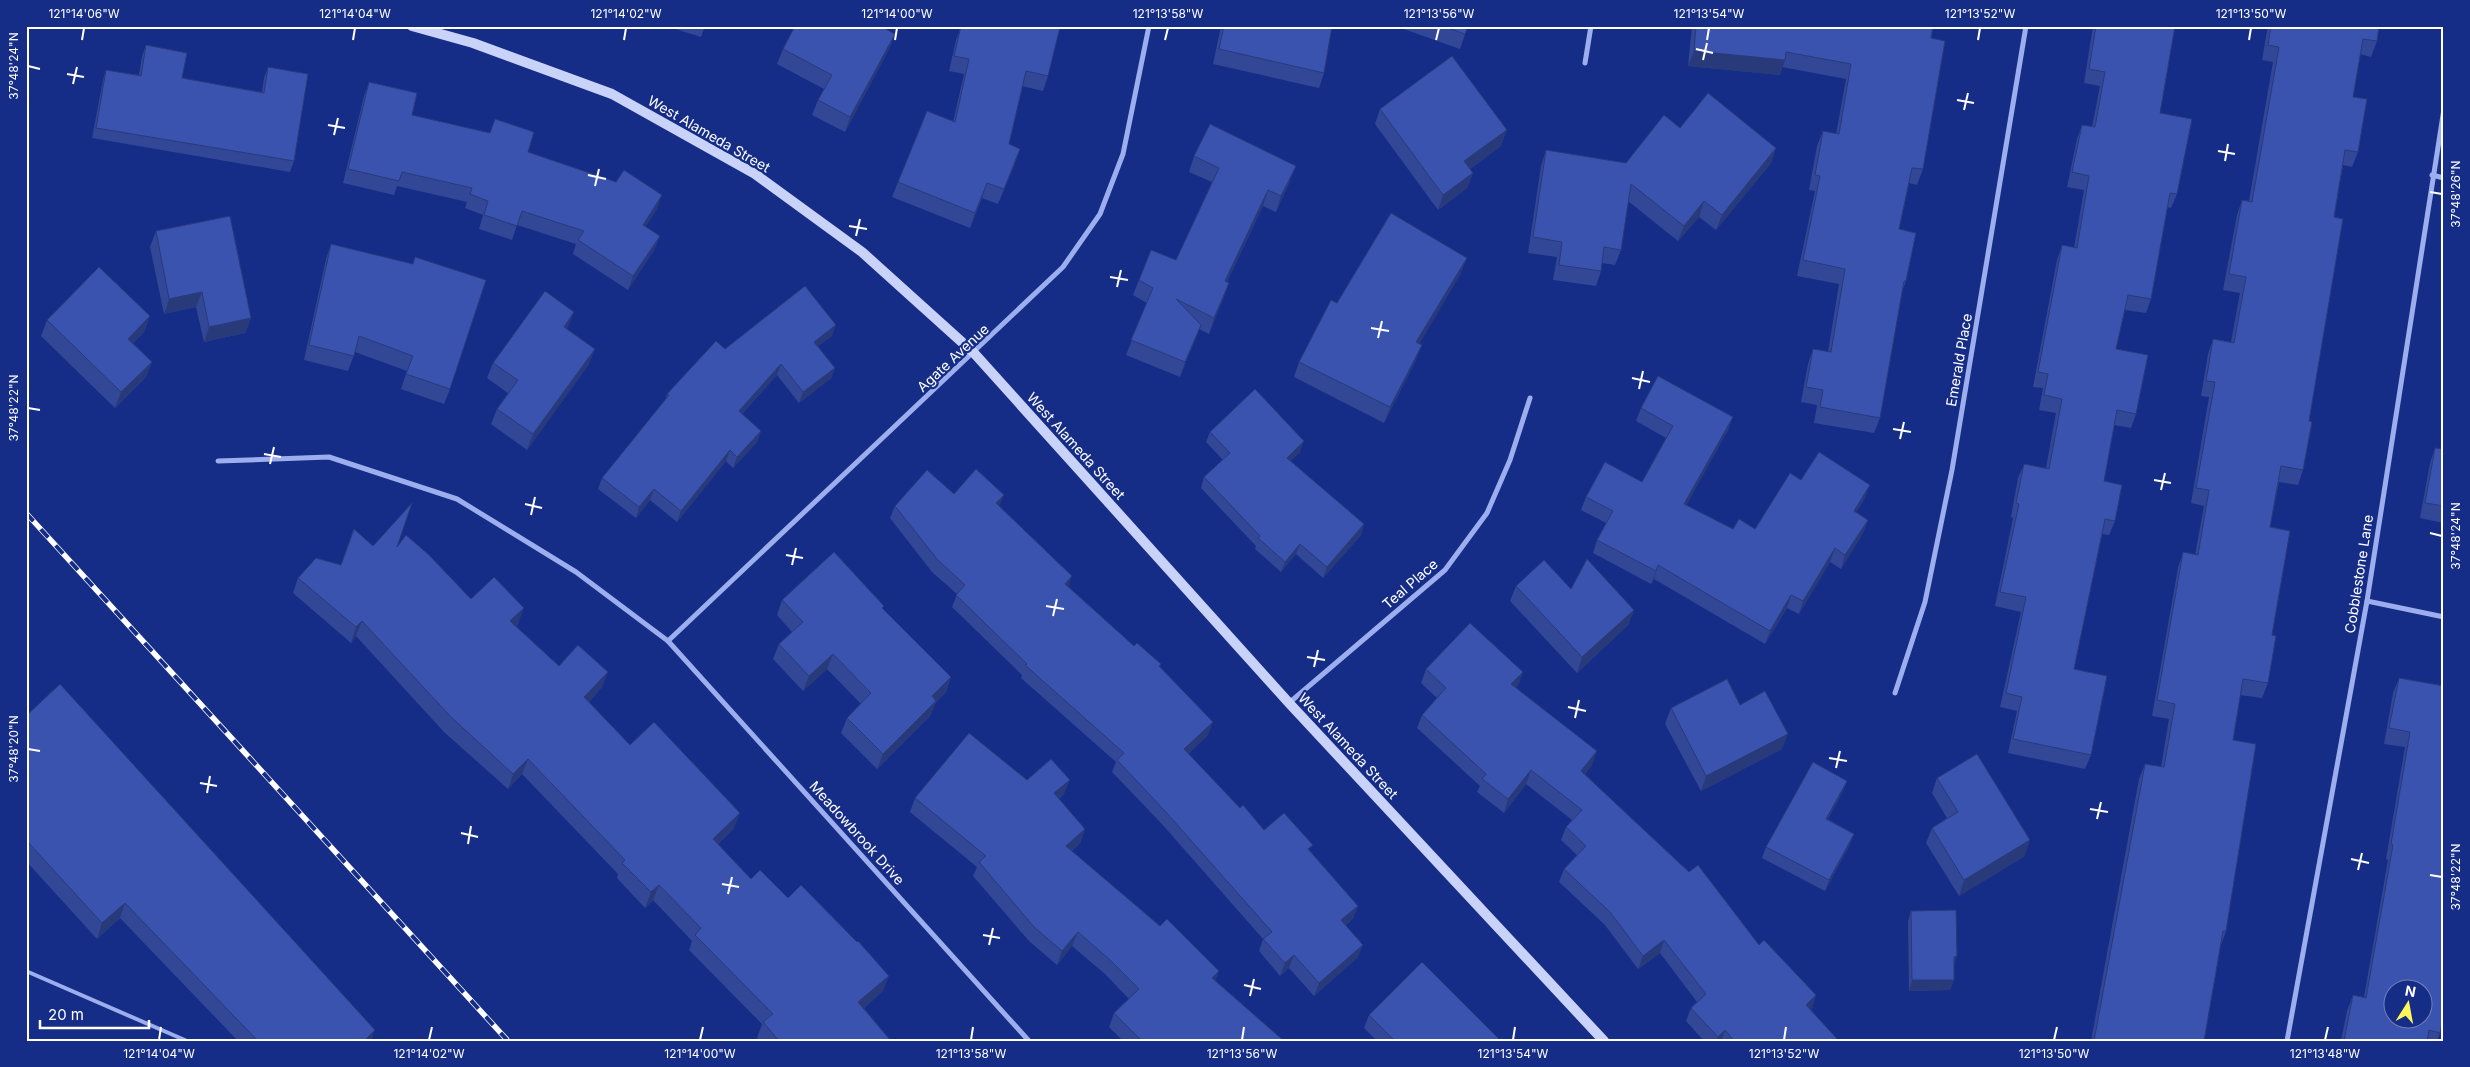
<svg xmlns="http://www.w3.org/2000/svg" width="2470" height="1067" font-family="Inter,sans-serif">
	<rect width="100%" height="100%" fill="#162d87"/>
	<g fill="none" stroke-linecap="round" stroke-linejoin="round">
		<polyline stroke="#9caeee" stroke-width="4" points="26,971 187,1041"/>
		<g stroke="#9caeee" stroke-width="5">
			<polyline points="1585,63 1591,26"/>
			<polyline points="2432,175 2444,178"/>
			<polyline points="218,461 329,457 457,499 576,572 668,641 1029,1041"/>
			<polyline points="2367,601 2444,617"/>
			<polyline points="668,641 1063,267 1100,214 1123,154 1149,26"/>
			<polyline points="1895,693 1925,602 1952,470 2026,26"/>
			<polyline points="1289,703 1445,570 1487,513 1510,460 1530,398"/>
			<polyline points="2287,1041 2367,601 2444,109"/>
		</g>
		<polyline stroke="#c9d3fa" stroke-width="10" points="412,26 473,43 612,94 755,174 862,252 974,353 1289,703 1604,1041"/>
		<defs>
			<polyline id="rail" points="26,513 508,1041"/>
		</defs>
		<use href="#rail" stroke="#fff" stroke-width="5.5"/>
		<use href="#rail" stroke="#162d87" stroke-width="4" stroke-dasharray="11" stroke-linecap="butt"/>
	</g>
	<g fill="#324796">
		<polygon points="666,26 705,26 701,37"/>
		<polygon points="961,26 974,27 974,26 1055,26 1048,76 1043,91 1022,86 1009,144 1015,164 998,204 982,198 970,228 892,197 898,182 953,122 964,74 949,71 956,40"/>
		<polygon points="1221,26 1332,26 1324,73 1319,88 1213,64"/>
		<polygon points="1398,26 1468,26 1460,49 1398,27"/>
		<polygon points="1692,26 1933,26 1931,38 1923,169 1917,185 1909,183 1899,229 1906,281 1901,294 1880,418 1874,433 1814,423 1817,405 1801,402 1808,364 1813,349 1828,352 1839,284 1797,276 1815,191 1809,190 1817,146 1823,131 1836,134 1846,79 1782,67 1780,75 1688,66"/>
		<polygon points="2093,26 2175,26 2160,113 2177,194 2171,208 2167,207 2151,299 2146,313 2125,310 2116,349 2136,414 2131,428 2114,425 2104,481 2115,521 2109,535 2102,534 2074,669 2091,755 2085,769 2008,753 2017,711 2000,707 2021,612 1995,606 2013,518 2011,517 2018,478 2024,464 2046,468 2056,413 2039,410 2043,388 2033,387 2057,260 2062,245 2074,248 2084,190 2067,187 2077,139 2082,125 2092,127 2100,86 2084,83"/>
		<polygon points="2268,26 2379,26 2377,41 2371,57 2360,54 2353,97 2358,152 2352,167 2343,165 2334,217 2303,470 2298,485 2279,482 2270,527 2272,635 2268,683 2262,698 2240,695 2233,740 2226,931 2221,945 2204,1041 2091,1041 2139,779 2145,764 2161,767 2169,719 2152,716 2178,568 2183,552 2195,555 2204,506 2191,503 2209,397 2201,396 2208,354 2213,339 2231,342 2240,293 2223,290 2237,215 2242,200 2249,201 2273,62 2262,60"/>
		<polygon points="860,27 895,34 889,49 845,132 812,115 818,100 824,89 777,64 783,49"/>
		<polygon points="146,45 182,78 262,92 264,78 268,67 294,161 290,172 92,138 103,80 106,70 139,75 142,56"/>
		<polygon points="369,82 412,115 528,152 657,209 645,227 660,236 654,250 628,290 573,254 576,244 517,225 512,240 479,229 483,215 465,208 467,202 397,186 394,195 343,183 364,96"/>
		<polygon points="1380,109 1501,146 1470,169 1473,173 1467,188 1438,210 1375,124"/>
		<polygon points="1680,128 1776,148 1771,163 1716,230 1699,217 1678,241 1628,201 1621,250 1615,265 1602,263 1601,271 1596,286 1553,280 1557,257 1528,253 1541,166 1546,150 1626,163"/>
		<polygon points="1194,156 1290,181 1276,212 1263,206 1227,282 1229,283 1209,334 1199,329 1180,377 1126,355 1147,303 1133,295 1139,280 1176,260 1212,182 1189,172"/>
		<polygon points="156,231 251,318 245,333 204,342 196,307 164,314 150,247"/>
		<polygon points="331,244 450,389 444,404 401,389 407,371 355,352 348,371 304,360 326,259"/>
		<polygon points="1461,273 1419,344 1416,360 1384,423 1294,377 1299,362 1337,303"/>
		<polygon points="150,316 144,332 133,343 152,362 146,377 115,408 41,336 47,320"/>
		<polygon points="568,327 567,329 589,364 527,450 491,424 497,409 508,393 487,378 493,363"/>
		<polygon points="832,336 818,346 835,368 831,378 799,403 777,375 742,414 761,431 757,442 733,468 726,461 677,522 650,500 636,518 598,489 602,478 665,400 667,394 725,349"/>
		<polygon points="1641,408 1733,417 1728,430 1686,505 1733,529 1755,529 1801,480 1865,498 1856,512 1868,520 1863,533 1841,569 1830,562 1799,614 1787,608 1765,644 1654,579 1651,584 1593,553 1597,540 1606,523 1581,510 1586,497 1642,482 1666,438 1636,421"/>
		<polygon points="1210,432 1300,452 1290,461 1364,524 1361,535 1323,578 1296,554 1281,572 1255,549 1256,546 1201,488 1204,477 1223,460 1206,442"/>
		<polygon points="2435,448 2444,449 2444,523 2420,518 2430,463"/>
		<polygon points="954,494 1000,506 1069,587 1134,646 1161,664 1160,667 1208,735 1188,754 1240,808 1264,830 1310,851 1358,906 1353,918 1346,925 1358,957 1314,996 1289,968 1280,976 1259,951 1263,939 1161,823 1112,772 1116,762 1021,678 1022,675 952,607 957,594 932,572 890,518 895,506"/>
		<polygon points="373,546 397,547 471,599 518,624 516,626 559,666 602,687 589,702 630,745 734,828 718,844 751,879 788,898 883,991 864,1008 891,1041 760,1041 757,1038 762,1024 689,950 692,941 653,900 645,908 617,878 618,874 522,774 508,789 444,732 356,636 351,643 293,593 298,578 341,565"/>
		<polygon points="1516,586 1571,589 1634,610 1628,625 1577,673 1510,601"/>
		<polygon points="782,600 883,609 951,677 946,692 936,702 930,716 877,769 841,733 847,718 861,704 827,669 803,691 773,659 779,644 792,632 777,615"/>
		<polygon points="1426,669 1523,672 1518,685 1516,687 1592,765 1585,774 1759,945 1816,995 1811,1010 1839,1041 1704,1041 1686,1021 1691,1008 1697,1002 1660,953 1638,969 1605,925 1559,882 1564,869 1577,855 1561,840 1566,827 1572,820 1526,784 1504,813 1477,792 1480,786 1417,728 1422,715 1437,698 1421,683"/>
		<polygon points="2399,678 2444,686 2440,1033 2437,1041 2341,1041 2347,1011 2353,995 2364,997 2388,860 2386,859 2405,747 2384,744 2393,693"/>
		<polygon points="1740,705 1782,749 1701,791 1665,724 1671,708"/>
		<polygon points="26,716 371,1041 238,1041 120,918 97,939 26,861"/>
		<polygon points="1937,778 2025,856 1959,896 1926,843 1932,828 1947,818 1932,793"/>
		<polygon points="1027,780 1064,794 1059,799 1085,829 1080,843 1072,851 1216,981 1284,1041 1123,1041 1109,1027 1114,1013 1129,999 1105,974 1072,946 1057,965 1029,941 973,876 977,867 910,812 915,798"/>
		<polygon points="1847,781 1843,791 1828,819 1854,834 1850,844 1825,891 1762,858 1766,847"/>
		<polygon points="1911,911 1954,966 1954,980 1950,990 1909,991 1908,921"/>
		<polygon points="1369,1015 1500,1040 1503,1041 1377,1041 1364,1028"/>
	</g>
	<g fill="#293a7a">
		<polygon points="895,34 889,49 845,132 850,117"/>
		<polygon points="1694,51 1785,60 1780,75 1688,66"/>
		<polygon points="1507,130 1501,146 1459,177 1464,161"/>
		<polygon points="1776,148 1771,163 1716,230 1722,215"/>
		<polygon points="1020,149 1015,164 998,204"/>
		<polygon points="1296,166 1290,181 1276,212 1281,196"/>
		<polygon points="1473,173 1467,188 1438,210 1443,195"/>
		<polygon points="987,183 982,198 970,228 975,213"/>
		<polygon points="1268,190 1263,206 1220,296 1225,281"/>
		<polygon points="662,195 657,209 638,239 643,225"/>
		<polygon points="1704,201 1699,217 1678,241 1684,226"/>
		<polygon points="660,236 654,250 628,290 633,276"/>
		<polygon points="1467,258 1461,273 1411,358 1416,342"/>
		<polygon points="1229,283 1224,298 1209,334 1214,318"/>
		<polygon points="202,292 196,307 164,314 169,299"/>
		<polygon points="574,312 568,327 558,342 564,327"/>
		<polygon points="150,316 144,332 122,354 128,339"/>
		<polygon points="251,318 245,333 204,342 209,327"/>
		<polygon points="836,325 832,336 810,352 814,342"/>
		<polygon points="1201,325 1195,340 1180,377 1185,362"/>
		<polygon points="1422,345 1416,360 1384,423 1390,407"/>
		<polygon points="595,349 589,364 527,450 533,434"/>
		<polygon points="152,362 146,377 115,408 121,392"/>
		<polygon points="781,364 777,375 735,421 739,411"/>
		<polygon points="835,368 831,378 799,403 803,392"/>
		<polygon points="1733,417 1728,430 1680,517 1684,504"/>
		<polygon points="761,431 757,442 733,468 737,457"/>
		<polygon points="1304,441 1300,452 1283,468 1287,458"/>
		<polygon points="730,450 726,461 677,522 681,511"/>
		<polygon points="1870,485 1865,498 1849,524 1854,511"/>
		<polygon points="654,489 650,500 636,518 639,507"/>
		<polygon points="1004,495 999,507 996,503"/>
		<polygon points="1868,520 1863,533 1841,569 1845,555"/>
		<polygon points="1364,524 1361,535 1323,578 1327,567"/>
		<polygon points="1300,544 1296,554 1281,572 1285,562"/>
		<polygon points="1835,548 1830,562 1799,614 1803,601"/>
		<polygon points="1658,565 1654,579 1651,584 1656,571"/>
		<polygon points="1072,576 1068,589 1065,584"/>
		<polygon points="1791,595 1787,608 1765,644 1770,631"/>
		<polygon points="524,608 518,624 505,636 510,621"/>
		<polygon points="1634,610 1628,625 1577,673 1582,657"/>
		<polygon points="362,621 356,636 351,643 356,627"/>
		<polygon points="833,654 827,669 803,691 809,676"/>
		<polygon points="608,672 602,687 579,713 584,697"/>
		<polygon points="1523,672 1518,685 1506,697 1511,684"/>
		<polygon points="951,677 946,692 936,702 930,716 877,769 883,754 932,696"/>
		<polygon points="1213,722 1208,735 1179,762 1184,749"/>
		<polygon points="1788,734 1782,749 1701,791 1706,776"/>
		<polygon points="1597,751 1592,765 1576,784 1581,771"/>
		<polygon points="528,759 522,774 508,789 513,774"/>
		<polygon points="1531,770 1526,784 1504,813 1508,799"/>
		<polygon points="1070,780 1064,794 1049,807 1054,793"/>
		<polygon points="1847,781 1843,791 1822,829 1826,819"/>
		<polygon points="740,813 734,828 707,854 713,839"/>
		<polygon points="1085,829 1080,843 1061,860 1066,846"/>
		<polygon points="1854,834 1850,844 1825,891 1829,880"/>
		<polygon points="2030,840 2025,856 1959,896 1964,880"/>
		<polygon points="659,885 653,900 645,908 651,892"/>
		<polygon points="125,903 120,918 97,939 102,923"/>
		<polygon points="1358,906 1353,918 1337,933 1341,920"/>
		<polygon points="1078,932 1072,946 1057,965 1062,951"/>
		<polygon points="1664,940 1660,953 1638,969 1643,956"/>
		<polygon points="1363,945 1358,957 1314,996 1319,983"/>
		<polygon points="1294,955 1289,968 1280,976 1285,963"/>
		<polygon points="1957,956 1953,967 1954,957"/>
		<polygon points="1219,971 1214,985 1212,978"/>
		<polygon points="889,976 883,991 853,1017 858,1002"/>
		<polygon points="1912,980 1954,980 1950,990 1909,991"/>
		<polygon points="1816,995 1812,1009 1801,1018 1806,1005"/>
		<polygon points="375,1030 371,1041 364,1041"/>
		<polygon points="1725,1030 1721,1041 1716,1041 1718,1037"/>
	</g>
	<g fill="#3a53af" stroke="#293a7a" fill-rule="evenodd">
		<polygon points="795,26 858,26 860,27 860,26 880,26 895,34 850,117 818,100 832,75 783,49"/>
		<polygon points="961,26 970,26 976,28 976,26 1055,26 1060,27 1048,76 1026,71 1009,144 1020,149 1004,189 987,183 975,213 898,182 927,111 955,122 969,59 954,56"/>
		<polygon points="1224,26 1332,26 1324,73 1219,49"/>
		<polygon points="1443,26 1468,26 1465,34"/>
		<polygon points="1696,26 1933,26 1931,38 1945,41 1923,169 1912,168 1899,229 1916,233 1906,281 1904,281 1880,418 1820,407 1823,390 1806,387 1813,349 1831,352 1845,269 1803,260 1820,176 1815,175 1823,131 1839,134 1851,64 1786,52 1785,60 1694,51"/>
		<polygon points="2096,26 2175,26 2160,113 2192,119 2177,194 2170,193 2151,299 2128,295 2116,349 2148,355 2136,414 2117,410 2104,481 2122,485 2115,521 2105,519 2074,669 2107,676 2091,755 2013,739 2022,697 2006,693 2026,597 2000,592 2019,504 2016,503 2024,464 2049,469 2062,399 2044,395 2048,374 2038,372 2062,245 2077,248 2089,176 2072,172 2082,125 2095,127 2105,72 2089,69"/>
		<polygon points="2271,26 2379,26 2377,41 2363,39 2353,97 2367,99 2358,152 2345,150 2334,217 2343,219 2309,421 2312,422 2303,470 2281,466 2270,527 2290,531 2272,635 2276,636 2268,683 2243,679 2233,740 2256,744 2226,931 2223,931 2204,1041 2094,1041 2145,764 2164,767 2175,704 2157,700 2183,552 2198,555 2209,490 2196,488 2215,382 2206,381 2213,339 2234,343 2246,277 2229,274 2242,200 2252,202 2279,47 2268,45"/>
		<polygon points="146,45 187,53 182,78 264,93 268,67 308,74 294,161 96,128 106,70 141,76"/>
		<polygon points="1452,56 1507,130 1464,161 1473,173 1443,195 1380,109"/>
		<polygon points="369,82 417,93 412,115 490,133 495,119 534,132 528,152 616,182 624,170 662,195 643,225 660,236 633,276 578,240 584,231 522,211 517,226 484,215 488,201 470,194 472,188 402,172 399,181 348,169"/>
		<polygon points="1708,93 1776,148 1722,215 1704,201 1684,226 1631,184 1621,250 1604,247 1601,271 1559,265 1562,242 1533,237 1546,150 1626,163 1664,115 1680,128"/>
		<polygon points="1210,124 1296,166 1281,196 1268,190 1225,281 1229,283 1214,318 1176,299 1201,325 1185,362 1131,340 1153,288 1139,280 1151,250 1176,260 1219,168 1194,156"/>
		<polygon points="1391,213 1467,258 1416,342 1422,345 1390,407 1299,362 1331,300 1337,303"/>
		<polygon points="230,216 251,318 209,327 202,292 169,299 156,231"/>
		<polygon points="331,244 413,264 415,257 486,280 450,389 406,374 413,356 359,336 354,356 309,345"/>
		<polygon points="99,267 150,316 128,339 152,362 121,392 47,320"/>
		<polygon points="805,286 836,325 814,342 835,368 803,392 781,364 739,411 761,431 737,457 730,450 681,511 654,489 639,507 602,478 669,395 667,394 716,341 725,349"/>
		<polygon points="545,291 574,312 564,327 595,349 533,434 497,409 518,380 493,363"/>
		<polygon points="1658,376 1733,417 1684,504 1733,529 1739,519 1755,529 1790,473 1801,480 1819,452 1870,485 1854,511 1868,520 1845,555 1835,548 1803,601 1791,595 1770,631 1658,565 1656,571 1597,540 1613,511 1586,497 1605,462 1642,482 1673,426 1641,408"/>
		<polygon points="1255,389 1304,441 1287,458 1364,524 1327,567 1300,544 1285,562 1258,538 1260,536 1204,477 1230,453 1210,432"/>
		<polygon points="2435,448 2444,449 2444,506 2425,503"/>
		<polygon points="976,469 1004,495 996,503 1072,576 1065,584 1134,646 1137,643 1161,664 1159,666 1213,722 1184,749 1240,808 1243,805 1264,830 1284,813 1313,845 1308,849 1358,906 1341,920 1363,945 1319,983 1294,955 1285,963 1263,939 1272,932 1165,811 1117,760 1124,753 1025,665 1027,664 956,595 965,585 937,559 895,506 927,470 954,494"/>
		<polygon points="412,503 397,547 406,535 429,555 471,599 494,577 524,608 510,621 559,666 578,645 608,672 584,697 630,745 654,722 740,813 713,839 751,879 760,870 788,898 801,885 857,942 858,941 889,976 858,1002 891,1041 779,1041 763,1022 773,1014 695,935 701,928 659,885 651,892 622,863 625,860 528,759 513,774 450,716 362,621 356,627 298,578 316,558 341,565 354,529 373,546"/>
		<polygon points="834,552 884,606 882,608 951,677 932,696 936,701 883,754 847,718 871,693 833,654 809,676 779,644 803,622 782,600"/>
		<polygon points="1587,559 1634,610 1582,657 1516,586 1544,560 1571,589"/>
		<polygon points="1470,623 1523,672 1511,684 1597,751 1581,771 1689,872 1698,865 1759,945 1764,940 1816,995 1806,1005 1839,1041 1750,1041 1749,1039 1748,1041 1734,1041 1725,1030 1718,1037 1691,1008 1706,994 1664,940 1643,956 1610,912 1564,869 1586,846 1566,827 1582,810 1531,770 1508,799 1482,779 1486,774 1422,715 1446,688 1426,669"/>
		<path d="M2399,678L2444,686V1013L2440,1033L2429,1030L2427,1041H2344L2353,995L2366,998L2393,845L2391,844L2410,732L2389,728ZM2392,990H2422V1020H2392Z"/>
		<polygon points="1727,679 1740,705 1765,691 1788,734 1706,776 1671,708"/>
		<polygon points="60,684 375,1030 364,1041 258,1041 125,903 102,923 26,840 26,716"/>
		<polygon points="969,733 1027,780 1051,759 1070,780 1054,793 1085,829 1066,846 1160,926 1167,919 1219,971 1212,978 1284,1041 1142,1041 1114,1013 1139,989 1110,960 1078,932 1062,951 1034,927 979,862 986,856 915,798"/>
		<polygon points="1977,754 2030,840 1964,880 1932,828 1958,812 1937,778"/>
		<polygon points="1813,762 1847,781 1826,819 1854,834 1829,880 1766,847"/>
		<polygon points="1956,910 1957,956 1954,957 1954,980 1912,980 1911,911"/>
		<polygon points="1422,962 1500,1040 1501,1038 1503,1041 1395,1041 1369,1015"/>
	</g>
	<path fill="none" stroke="#fff" stroke-width="2" d="M82,40L84,28M353,40L355,28M624,40L626,28M895,40L897,28M1165,40L1168,28M1436,40L1439,28M1707,40L1709,28M1978,40L1980,28M2249,40L2251,28M1696,49L1713,53M1703,60L1707,43M28,66L40,69M67,74L84,77M73,84L77,67M1957,100L1974,103M1964,110L1968,93M328,125L345,128M334,135L338,118M2218,151L2235,154M2225,161L2228,144M588,175L606,179M595,186L599,169M2430,192L2442,194M849,226L867,229M856,236L860,219M1110,277L1128,280M1117,287L1121,270M1371,328L1389,331M1378,338L1382,321M1632,378L1650,382M1639,389L1643,371M28,408L40,410M1893,429L1911,432M1900,439L1904,422M264,454L281,457M270,464L274,447M2154,480L2171,483M2161,490L2165,473M525,504L542,508M531,515L535,497M2430,533L2442,536M786,555L803,558M792,565L796,548M1046,606L1064,609M1053,616L1057,599M1307,657L1325,660M1314,667L1318,650M1568,707L1586,711M1575,718L1579,700M28,749L40,751M1829,758L1847,761M1836,768L1840,751M200,783L217,786M207,793L210,776M2090,809L2108,812M2097,819L2101,802M461,833L478,837M468,844L471,826M2351,859L2369,863M2358,870L2362,853M2430,875L2442,877M722,884L739,887M728,894L732,877M983,935L1000,938M989,945L993,928M1244,985L1261,989M1250,996L1254,979M159,1040L161,1027M429,1040L432,1027M700,1040L703,1027M971,1040L973,1027M1242,1040L1244,1027M1513,1040L1515,1027M1784,1040L1786,1027M2054,1040L2057,1027M2325,1040L2328,1027"/>
	<g text-anchor="middle" stroke-width="4.5" stroke-linejoin="round" paint-order="stroke">
		<g font-size="14" fill="#fff" stroke="#162d87">
			<text transform="translate(709 134) rotate(30)" y="5">West Alameda Street</text>
			<text transform="translate(953 358) rotate(-43)" y="5">Agate Avenue</text>
			<text transform="translate(1959 360) rotate(-80)" y="5">Emerald Place</text>
			<text transform="translate(1076 446) rotate(48)" y="5">West Alameda Street</text>
			<text transform="translate(2359 574) rotate(-81)" y="5">Cobblestone Lane</text>
			<text transform="translate(1410 584) rotate(-41)" y="5">Teal Place</text>
			<text transform="translate(1348 746) rotate(47)" y="5">West Alameda Street</text>
			<text transform="translate(857 833) rotate(48)" y="5">Meadowbrook Drive</text>
		</g>
	</g>
	<rect width="2470" height="1067" fill="none" stroke="#162d87" stroke-width="55"/>
	<g transform="translate(2408 1004) rotate(11)"><circle r="24" fill="#162d87" stroke="#7381b7"/>
	<path d="M0-4L9 19L0 12L-9 19Z" fill="#fff659"/>
	<text y="-8" font-size="14" font-weight="bold" text-anchor="middle" fill="#ffffff">N</text>
	</g>
	<path d="M40 1020v8h109v-8" fill="none" stroke="#ffffff" stroke-width="2.5"/>
	<text x="48" y="1020" font-size="15" fill="#ffffff" stroke="#162d87" stroke-width="4" paint-order="stroke">20 m</text>
	<rect x="28" y="28" width="2414" height="1012" fill="none" stroke="#fff" stroke-width="2"/>
	<g font-size="12" text-anchor="middle" fill="#fff">
		<text x="84" y="18">121°14'06"W</text>
		<text x="355" y="18">121°14'04"W</text>
		<text x="626" y="18">121°14'02"W</text>
		<text x="897" y="18">121°14'00"W</text>
		<text x="1168" y="18">121°13'58"W</text>
		<text x="1439" y="18">121°13'56"W</text>
		<text x="1709" y="18">121°13'54"W</text>
		<text x="1980" y="18">121°13'52"W</text>
		<text x="2251" y="18">121°13'50"W</text>
		<text transform="translate(14 66) rotate(-90)" y="4">37°48'24"N</text>
		<text transform="translate(2456 194) rotate(-90)" y="4">37°48'26"N</text>
		<text transform="translate(14 408) rotate(-90)" y="4">37°48'22"N</text>
		<text transform="translate(2456 536) rotate(-90)" y="4">37°48'24"N</text>
		<text transform="translate(14 749) rotate(-90)" y="4">37°48'20"N</text>
		<text transform="translate(2456 877) rotate(-90)" y="4">37°48'22"N</text>
		<text x="159" y="1058">121°14'04"W</text>
		<text x="429" y="1058">121°14'02"W</text>
		<text x="700" y="1058">121°14'00"W</text>
		<text x="971" y="1058">121°13'58"W</text>
		<text x="1242" y="1058">121°13'56"W</text>
		<text x="1513" y="1058">121°13'54"W</text>
		<text x="1784" y="1058">121°13'52"W</text>
		<text x="2054" y="1058">121°13'50"W</text>
		<text x="2325" y="1058">121°13'48"W</text>
	</g>
</svg>
